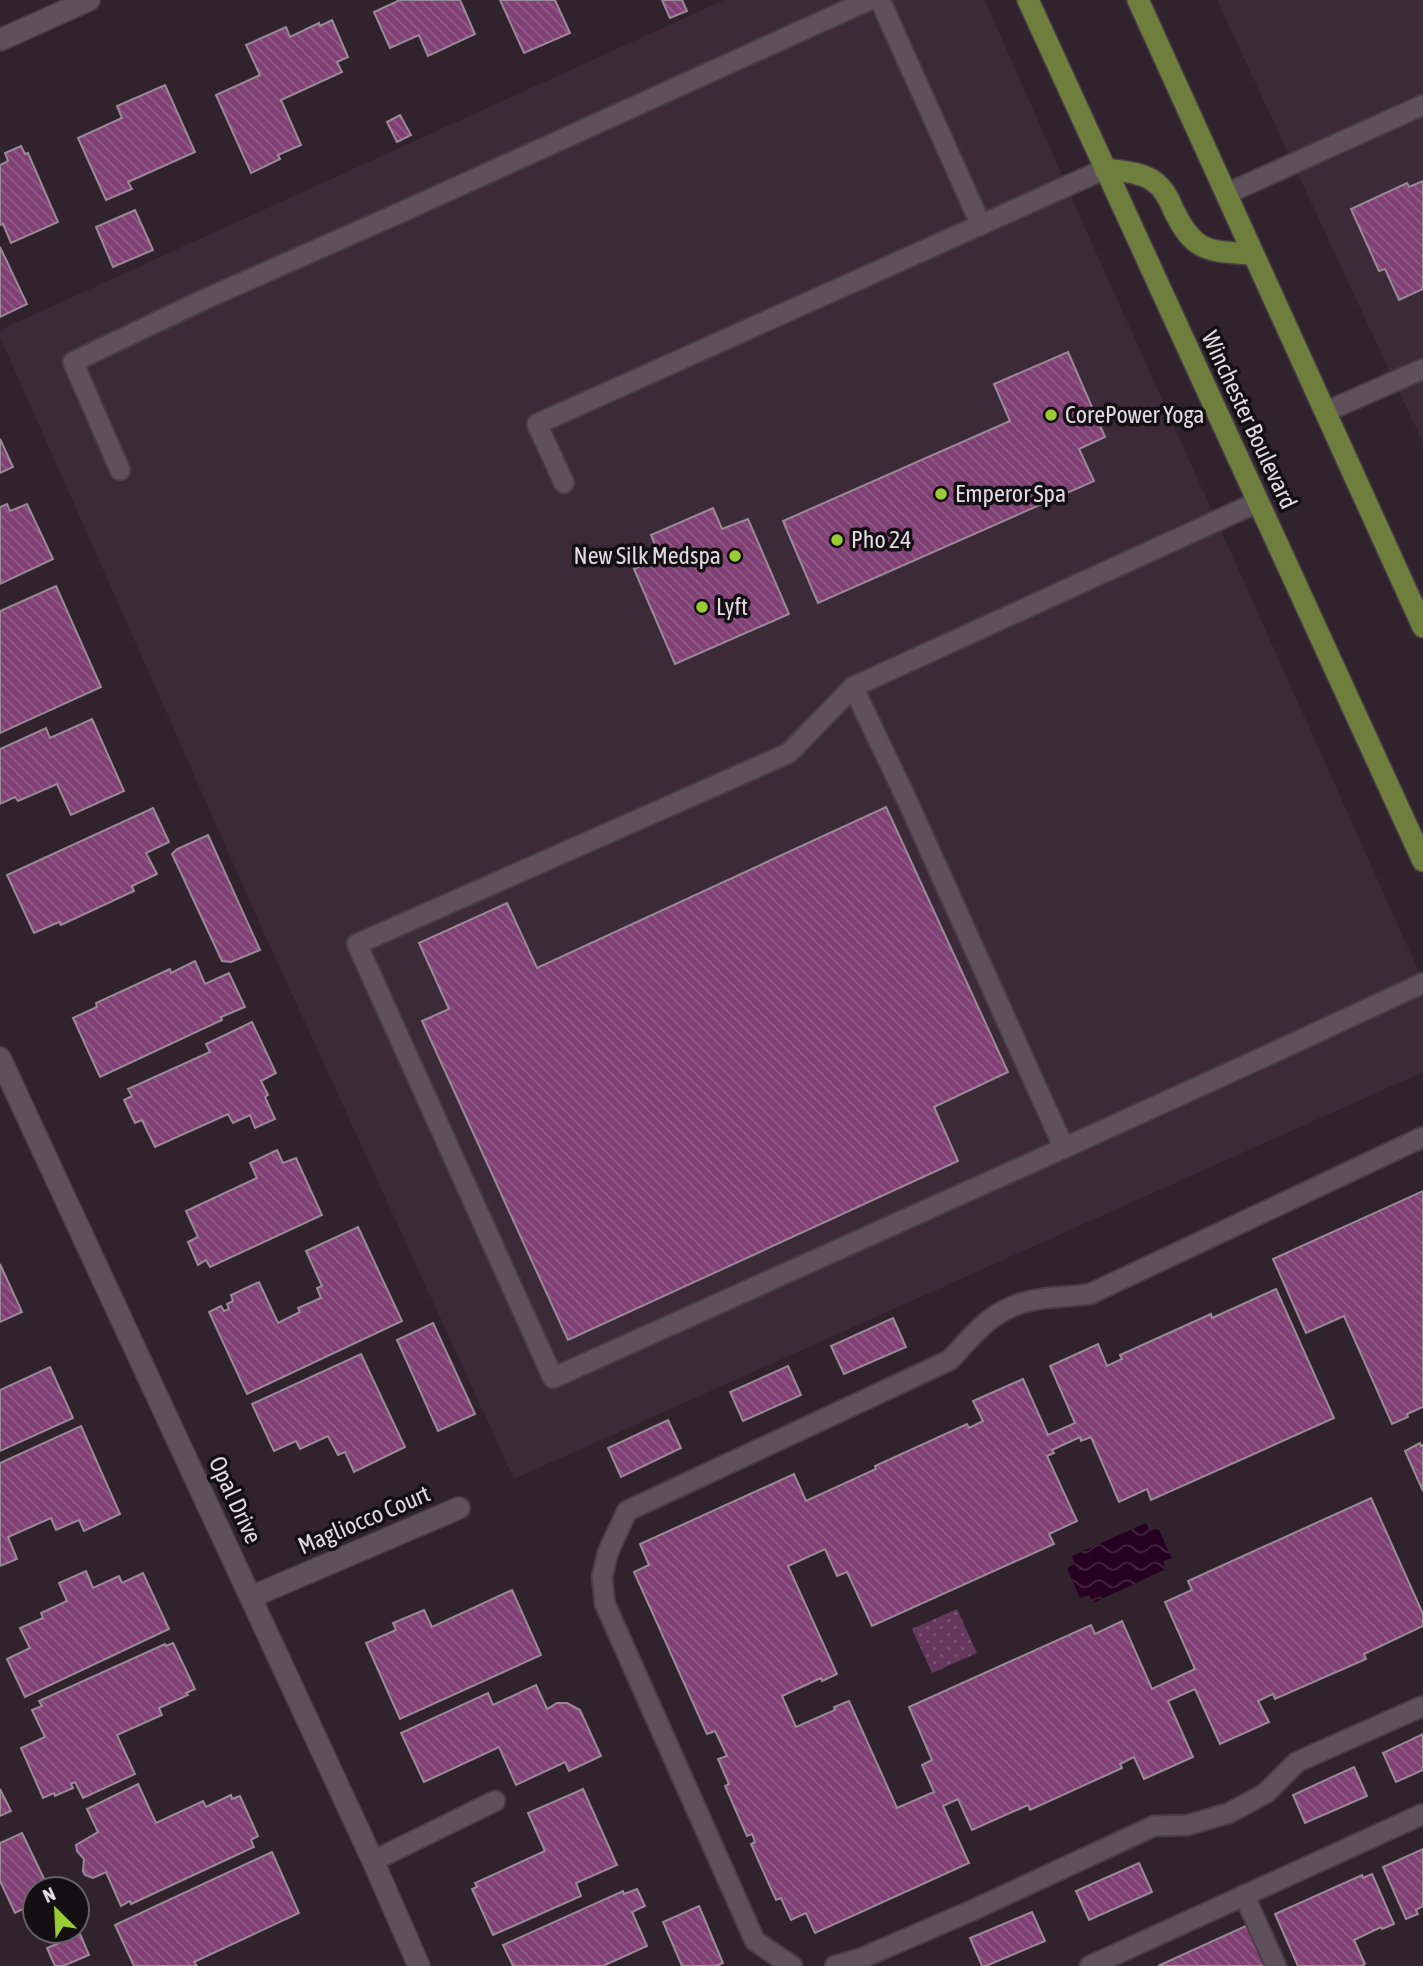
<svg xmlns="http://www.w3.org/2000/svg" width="1423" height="1966" font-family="'Asap Condensed',sans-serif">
	<defs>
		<pattern id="park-dots" width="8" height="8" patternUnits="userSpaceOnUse" patternTransform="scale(1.75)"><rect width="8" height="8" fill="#66385d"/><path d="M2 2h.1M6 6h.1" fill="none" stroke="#7c5474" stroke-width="1.8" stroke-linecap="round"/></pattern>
		<pattern id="water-waves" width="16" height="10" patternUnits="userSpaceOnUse" patternTransform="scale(1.75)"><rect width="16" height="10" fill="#270021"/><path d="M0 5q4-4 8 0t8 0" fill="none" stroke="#462541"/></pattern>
		<pattern id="building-back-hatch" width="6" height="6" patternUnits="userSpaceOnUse" patternTransform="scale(1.75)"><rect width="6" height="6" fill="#804074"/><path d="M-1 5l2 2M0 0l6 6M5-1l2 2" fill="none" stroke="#925b88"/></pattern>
	</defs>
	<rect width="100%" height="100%" fill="#30232d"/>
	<g fill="#3c2a38">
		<polygon points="724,0 985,0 1078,212 1423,981 1423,1072 514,1479 265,935 0,337 0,330"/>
		<polygon points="1217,0 1423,0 1423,443"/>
	</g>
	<polygon fill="url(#park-dots)" points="957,1609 977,1653 932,1673 912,1629"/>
	<polygon fill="url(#water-waves)" points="1146,1523 1150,1531 1158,1528 1172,1558 1163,1561 1166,1569 1093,1603 1089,1595 1080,1598 1067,1568 1075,1564 1072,1556"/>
	<g fill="url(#building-back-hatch)" stroke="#998a95" stroke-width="2">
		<polygon points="400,0 460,0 475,34 428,56 419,35 390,48 374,12"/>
		<polygon points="500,0 555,0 570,33 524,53"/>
		<polygon points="662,0 682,0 687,11 670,18"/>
		<polygon points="332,20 348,57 337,62 342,72 281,100 301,145 278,155 280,159 251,173 216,95 260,75 246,45 286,27 290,37 319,23 320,26"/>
		<polygon points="165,85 195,152 128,182 132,189 106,200 78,138 122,118 117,106"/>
		<polygon points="400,115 411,135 397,142 387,122"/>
		<polygon points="21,146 25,154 28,153 58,222 11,243 3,224 0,225 0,165 8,161 5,153"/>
		<polygon points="1423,181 1423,289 1399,300 1385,269 1379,271 1351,209 1407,183 1409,187"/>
		<polygon points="135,210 153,250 113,267 96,227"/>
		<polygon points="0,247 27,304 0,317"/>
		<polygon points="1068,352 1105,437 1079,449 1094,481 818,603 783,521 1010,421 994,384"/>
		<polygon points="0,439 13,467 0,473"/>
		<polygon points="7,504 10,511 27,504 53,559 0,584 0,507"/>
		<polygon points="713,508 722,529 748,519 789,614 675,664 634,569 660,557 651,535"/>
		<polygon points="56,586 101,687 0,733 0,611"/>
		<polygon points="92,719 124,791 71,815 57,784 18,801 15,797 0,804 0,749 46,728 50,738"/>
		<polygon points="886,807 1008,1072 934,1107 958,1161 568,1340 422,1021 449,1009 419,943 507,903 537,968"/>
		<polygon points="153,808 169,842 146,853 157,874 132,886 134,891 61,925 59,922 34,933 7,875"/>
		<polygon points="208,835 260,950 231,962 222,961 172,854 177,849"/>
		<polygon points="195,961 205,984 229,973 245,1007 221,1017 222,1020 100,1077 73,1018 97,1007 96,1003 170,969 171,973"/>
		<polygon points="252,1022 276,1073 261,1081 268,1095 265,1097 275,1119 255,1128 250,1115 233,1123 228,1114 155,1147 142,1120 135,1123 124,1100 132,1096 128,1089 210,1052 206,1044"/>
		<polygon points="277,1150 283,1163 296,1158 322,1215 210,1267 206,1260 198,1265 188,1242 198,1237 186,1211 257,1178 250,1163"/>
		<polygon points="1423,1191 1423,1407 1407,1414 1408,1417 1392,1424 1344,1316 1306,1333 1273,1259"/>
		<polygon points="358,1227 402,1321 247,1394 209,1312 221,1306 224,1311 229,1309 227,1304 233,1301 231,1295 259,1282 278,1323 300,1312 298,1308 321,1298 317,1288 322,1286 306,1251"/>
		<polygon points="0,1264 22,1312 0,1322"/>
		<polygon points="1276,1289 1334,1418 1151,1500 1147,1489 1119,1502 1091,1437 1081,1441 1080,1437 1052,1450 1054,1453 1047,1456 1077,1521 1049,1534 1054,1544 872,1626 847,1572 837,1576 825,1549 788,1566 837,1674 822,1681 821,1678 782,1696 796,1727 835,1710 834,1707 849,1701 897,1808 934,1792 922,1765 932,1760 909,1707 1091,1625 1095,1634 1122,1621 1152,1689 1195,1669 1165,1602 1192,1590 1188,1581 1371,1498 1423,1614 1423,1626 1364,1654 1366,1659 1275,1699 1273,1694 1258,1701 1269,1722 1220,1744 1195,1689 1168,1701 1193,1757 1144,1779 1134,1757 1120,1764 1122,1768 1030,1810 1028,1805 972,1830 958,1799 943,1806 969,1863 815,1933 806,1913 791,1920 781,1898 776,1900 751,1844 755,1842 752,1834 747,1836 725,1786 729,1784 718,1759 727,1756 715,1731 707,1734 634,1572 649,1565 640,1544 794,1474 806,1501 876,1469 875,1466 967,1424 969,1428 983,1421 973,1401 1023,1379 1048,1435 1075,1423 1050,1366 1098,1344 1107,1366 1122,1359 1120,1355 1211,1314 1212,1318"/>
		<polygon points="893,1318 906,1347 844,1374 831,1346"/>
		<polygon points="433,1323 475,1414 438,1431 397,1340"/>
		<polygon points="361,1354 405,1447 354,1472 345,1452 338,1455 328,1436 300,1449 296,1441 274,1451 252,1404"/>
		<polygon points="788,1366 801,1395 743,1421 730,1392"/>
		<polygon points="50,1367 73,1418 0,1451 0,1390"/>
		<polygon points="668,1420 681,1448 621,1477 608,1448"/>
		<polygon points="81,1426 120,1514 84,1531 79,1520 56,1530 51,1518 8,1537 17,1559 0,1566 0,1463"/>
		<polygon points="1420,1443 1421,1446 1423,1445 1423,1491 1405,1451"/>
		<polygon points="86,1571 93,1588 119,1576 122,1583 143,1573 169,1629 25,1697 7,1659 30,1648 20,1628 43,1618 41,1613 67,1601 59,1583"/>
		<polygon points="512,1590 541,1655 400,1719 366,1643 396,1630 393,1623 424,1610 432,1627"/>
		<polygon points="173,1643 195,1689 186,1693 188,1695 159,1708 162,1715 117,1735 135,1774 83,1798 75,1782 71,1784 73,1788 55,1796 54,1793 43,1798 21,1748 45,1737 32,1710 42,1706 39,1701 165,1644 166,1646"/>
		<polygon points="536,1685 547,1709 557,1703 567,1703 580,1710 601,1756 569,1771 565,1762 516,1785 499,1747 424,1782 401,1733 488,1693 493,1705"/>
		<polygon points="1423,1734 1423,1770 1396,1782 1383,1753"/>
		<polygon points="1354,1767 1367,1796 1305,1823 1293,1795"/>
		<polygon points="138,1784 156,1823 203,1801 206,1807 231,1795 232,1799 240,1796 258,1836 251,1840 254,1847 131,1904 130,1901 121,1906 106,1872 93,1878 85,1875 83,1871 84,1859 77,1851 76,1845 98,1832 87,1809"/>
		<polygon points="0,1789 11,1811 0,1816"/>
		<polygon points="583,1789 617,1865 576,1883 581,1896 493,1935 472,1889 477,1887 475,1883 545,1851 528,1813"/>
		<polygon points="22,1833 49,1889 35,1889 35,1903 15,1913 0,1881 0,1843"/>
		<polygon points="1423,1849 1423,1906 1416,1910 1418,1914 1406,1919 1383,1867"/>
		<polygon points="272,1852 299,1913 194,1962 197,1966 134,1966 115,1925"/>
		<polygon points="1139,1863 1152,1892 1089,1920 1076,1891"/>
		<polygon points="1372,1874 1394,1924 1382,1929 1381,1927 1354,1940 1365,1964 1361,1966 1298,1966 1275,1914 1362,1875 1363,1878"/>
		<polygon points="637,1889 645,1906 632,1912 647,1946 603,1966 513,1966 503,1945 623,1891 624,1894"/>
		<polygon points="699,1906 723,1963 716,1966 682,1966 663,1922"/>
		<polygon points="1032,1912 1045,1941 986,1966 982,1966 970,1938"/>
		<polygon points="1248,1925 1266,1966 1158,1966"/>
		<polygon points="80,1934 89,1955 63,1966 55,1966 47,1948"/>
	</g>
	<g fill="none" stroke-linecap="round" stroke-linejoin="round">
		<defs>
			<g id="service">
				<polyline points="880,0 981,225"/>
				<polyline points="1226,194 1423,105"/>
				<polyline points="1325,412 1423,369"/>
				<polyline points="120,470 73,362 203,300 404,211 869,0"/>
				<polyline points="564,483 537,424 1105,169"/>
				<polyline points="1258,502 853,687 907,800 1064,1148 1279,1050 1423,983"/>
				<polyline points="853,687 789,753 357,944 553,1378 1064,1148"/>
				<polyline points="373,1861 495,1801"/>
				<polyline points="1244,1895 1276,1966"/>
				<path d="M792,1966L755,1941L605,1604L602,1577L608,1552L627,1511L950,1360C977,1331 993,1308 1034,1300C1052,1296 1071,1297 1090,1294L1423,1137"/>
				<polyline points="835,1966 862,1958 973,1910 1154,1826 1188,1825 1229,1813 1266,1793 1297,1762 1423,1706"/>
				<polyline points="1090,1966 1423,1814"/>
			</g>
			<g id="minor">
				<polyline points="0,40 89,0"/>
				<polyline points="0,1058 373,1861 419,1966"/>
				<polyline points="251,1597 459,1508"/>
			</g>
			<g id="primary">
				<polyline points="1028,0 1423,861"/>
				<polyline points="1138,0 1423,627"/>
				<path d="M1105,169C1120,171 1139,172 1152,180C1164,188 1169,199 1174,211C1195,253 1208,251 1252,254"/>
			</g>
		</defs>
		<use href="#service" stroke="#483e46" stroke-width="23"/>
		<use href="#minor" stroke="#483e46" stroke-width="24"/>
		<use href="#primary" stroke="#483e46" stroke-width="24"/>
		<use href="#service" stroke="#5f515c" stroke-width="19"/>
		<use href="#minor" stroke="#5f515c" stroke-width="21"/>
		<use href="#primary" stroke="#6d7e3d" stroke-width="21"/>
	</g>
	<g fill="#9acb35" stroke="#140f13" stroke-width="2.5">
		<circle cx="1051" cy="415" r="7"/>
		<circle cx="941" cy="494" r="7"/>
		<circle cx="837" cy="540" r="7"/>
		<circle cx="735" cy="556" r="7"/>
		<circle cx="702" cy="607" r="7"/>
	</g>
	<g text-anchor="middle" stroke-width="7" stroke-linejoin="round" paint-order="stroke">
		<g font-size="24" fill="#e2dae0" stroke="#140f13" text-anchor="start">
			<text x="1065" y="423">CorePower Yoga</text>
			<text x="955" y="502">Emperor Spa</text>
			<text x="851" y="548">Pho 24</text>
			<text x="721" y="564" text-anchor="end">New Silk Medspa</text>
			<text x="716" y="615">Lyft</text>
		</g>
		<g font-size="24" fill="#e2dae0" stroke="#140f13">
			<text transform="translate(1249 420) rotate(65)" y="8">Winchester Boulevard</text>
			<text transform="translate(235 1500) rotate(65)" y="8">Opal Drive</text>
			<text transform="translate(364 1520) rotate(-23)" y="8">Magliocco Court</text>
		</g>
	</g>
	<g transform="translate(56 1910) rotate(336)"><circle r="33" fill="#140f13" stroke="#666065" stroke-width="2"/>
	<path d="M0-5L12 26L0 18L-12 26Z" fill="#9acb35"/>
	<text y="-10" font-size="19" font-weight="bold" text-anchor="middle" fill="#e2dae0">N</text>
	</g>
</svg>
